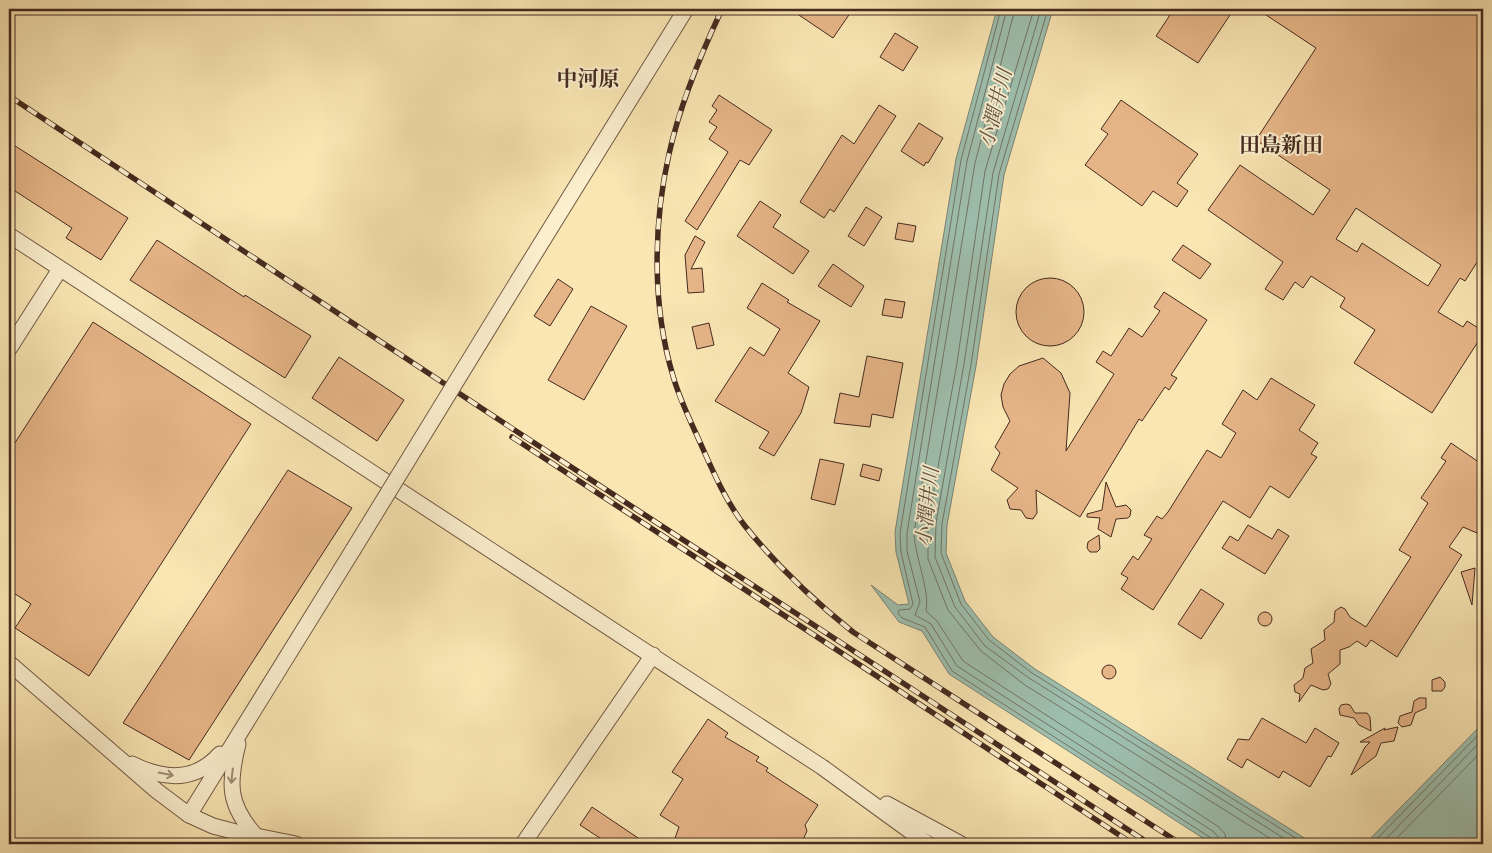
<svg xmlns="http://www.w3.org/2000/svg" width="1492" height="853" font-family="'IM FELL DW Pica','Noto Serif JP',serif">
	<rect width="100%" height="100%" fill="#f9e6b3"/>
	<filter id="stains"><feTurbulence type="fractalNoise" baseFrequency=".004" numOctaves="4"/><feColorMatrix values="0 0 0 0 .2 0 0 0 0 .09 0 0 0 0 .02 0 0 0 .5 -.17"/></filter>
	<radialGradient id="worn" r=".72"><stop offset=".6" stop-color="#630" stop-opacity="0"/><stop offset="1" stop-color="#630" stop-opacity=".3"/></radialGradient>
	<g fill="#9ebfae" stroke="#7a8375">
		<polygon points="997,9 1053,9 1004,175 976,366 947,525 946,553 965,601 993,637 1035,669 1314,844 1212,844 949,674 922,631 899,622 871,585 898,605 909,604 896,552 895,532 956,159"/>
		<polygon points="1483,723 1483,844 1365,844"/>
	</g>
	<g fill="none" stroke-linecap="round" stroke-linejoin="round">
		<g stroke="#727466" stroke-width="1">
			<polyline points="1001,9 961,160 900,533 901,552 913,604 910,609 899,610 898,613 902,618 925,627 952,671 1211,838 1214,844"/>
			<polyline points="1007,9 967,161 907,533 907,551 920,602 915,615 931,624 957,666 1214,832 1219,838 1220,844"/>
			<path d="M1015,9L975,163L914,533C915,558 930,589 926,611L937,621L963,661L1219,827L1225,834L1227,844"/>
			<polyline points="1034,9 985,171 957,363 928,522 928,559 948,610 981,651 1025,685 1279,844"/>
			<polyline points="1041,9 993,173 964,364 936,523 935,557 955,607 985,646 1029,678 1293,844"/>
			<polyline points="1048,9 999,174 971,365 942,524 941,553 961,604 989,640 1032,673 1305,844"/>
			<polyline points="1372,844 1483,730"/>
			<polyline points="1381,844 1483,739"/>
			<polyline points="1391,844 1483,750"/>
		</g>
	</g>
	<g fill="#e6b587" stroke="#452a1f" fill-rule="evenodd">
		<polygon points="790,9 853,9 833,38"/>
		<polygon points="1174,9 1234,9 1198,63 1156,36"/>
		<path d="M1257,9H1483V253L1465,281L1460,278L1438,312L1463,327L1467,321L1483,331V334L1432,413L1354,363L1375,330L1340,307L1345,298L1311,276L1303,288L1295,282L1283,300L1265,289L1283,262L1208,210L1240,165L1313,215L1330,190L1256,140L1316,48ZM1356,208L1441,265L1428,286L1362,243L1357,252L1336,239Z"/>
		<polygon points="895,33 918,47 903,71 880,57"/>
		<polygon points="719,95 772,130 749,165 740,160 697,230 685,221 728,152 709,139 717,127 709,122 717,110 712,106"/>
		<polygon points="1121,100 1198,154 1177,183 1188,191 1177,207 1153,191 1142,206 1085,165 1108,134 1101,129"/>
		<polygon points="879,105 896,116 834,212 830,209 824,218 800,202 842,135 854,144"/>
		<polygon points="919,123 943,138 928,163 926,162 924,166 901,151"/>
		<polygon points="9,142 128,218 101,260 66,238 72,228 9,187"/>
		<polygon points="760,201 781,215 773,227 809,251 793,274 737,236"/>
		<polygon points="866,207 882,217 864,246 848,236"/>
		<polygon points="898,223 916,226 913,242 895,239"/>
		<polygon points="695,236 705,242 691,269 702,268 704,292 688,293 685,255"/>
		<polygon points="157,240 244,297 245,295 311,336 285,378 130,280"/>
		<polygon points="1183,245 1211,264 1200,279 1172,260"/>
		<polygon points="833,264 864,286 851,307 818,286"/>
		<circle cx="1050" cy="312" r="34"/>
		<polygon points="558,279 573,289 550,326 534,316"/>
		<polygon points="762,283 789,300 787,302 820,321 788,373 809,387 801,413 774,456 759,448 769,432 715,401 750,347 764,356 780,329 747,308"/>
		<polygon points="1164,292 1207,320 1171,375 1177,378 1169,390 1165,387 1142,421 1139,419 1080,517 1036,490 1037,513 1033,519 1026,518 1021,510 1010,509 1007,500 1018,488 991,470 1000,453 995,447 1010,421 1003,407 1001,395 1004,384 1010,374 1019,366 1043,358 1061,373 1070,393 1066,451 1114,374 1096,362 1103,351 1111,356 1129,328 1142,337 1160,311 1154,307"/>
		<polygon points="885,299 905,302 902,318 882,315"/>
		<polygon points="591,306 627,326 584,400 548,380"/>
		<polygon points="93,322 251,424 89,676 15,628 31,604 9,590 9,452"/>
		<polygon points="709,323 714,345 697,349 692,327"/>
		<polygon points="867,356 903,363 893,418 872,414 870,427 834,423 840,393 859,397"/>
		<polygon points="339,357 404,400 377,441 312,398"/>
		<polygon points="1271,378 1315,405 1299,430 1318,443 1311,454 1317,457 1289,498 1270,486 1250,518 1223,501 1153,610 1121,589 1128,578 1121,574 1133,556 1138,560 1152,539 1144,535 1157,516 1162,519 1168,512 1207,450 1221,458 1236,433 1222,424 1243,390 1257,400"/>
		<polygon points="1451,443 1483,465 1483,519 1480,520 1477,533 1463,527 1449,547 1462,555 1397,657 1371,640 1366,647 1357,641 1349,647 1340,650 1340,664 1328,674 1331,684 1328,689 1323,690 1311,685 1299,702 1300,694 1295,692 1294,685 1303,678 1305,668 1313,663 1311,649 1325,640 1324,630 1334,622 1335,611 1341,607 1345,609 1350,617 1366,627 1411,557 1399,550 1428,503 1421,498 1446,461 1441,458"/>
		<polygon points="820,459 844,464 835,505 811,499"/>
		<polygon points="863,464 882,469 879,481 860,476"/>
		<polygon points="288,470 352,508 189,760 123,723"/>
		<polygon points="1106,482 1116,507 1126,505 1131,510 1130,516 1128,518 1116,519 1111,537 1098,529 1100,518 1087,517 1087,514 1102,510"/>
		<polygon points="1248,525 1272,539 1278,529 1289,536 1265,574 1222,548 1230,536 1238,541"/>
		<polygon points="1099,535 1100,549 1097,552 1090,552 1087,548 1088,542"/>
		<polygon points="1475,568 1472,605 1461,572"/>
		<polygon points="1201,589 1224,604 1201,639 1178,624"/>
		<circle cx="1265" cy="619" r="7"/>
		<circle cx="1109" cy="672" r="7"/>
		<polygon points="1440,677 1445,682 1445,687 1442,691 1432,691 1432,680"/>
		<polygon points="1419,698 1426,698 1426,708 1415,713 1411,725 1402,727 1398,723 1400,716 1412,712 1414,701"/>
		<polygon points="1346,704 1350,705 1355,713 1367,713 1370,717 1371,731 1359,725 1354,718 1340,715 1339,709 1341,705"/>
		<polygon points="1262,718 1306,743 1315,728 1339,743 1331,757 1328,756 1310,787 1283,771 1279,778 1247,759 1242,768 1227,759 1238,739 1249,740"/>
		<polygon points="708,719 728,733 725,737 759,757 756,761 768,768 766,771 818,805 805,825 807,831 801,844 673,844 679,827 660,815 683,779 672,772"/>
		<polygon points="1398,727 1394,741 1381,743 1376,756 1351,775 1365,747 1370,742 1360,742 1385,728 1384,730"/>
		<polygon points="592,807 647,844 609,844 580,825"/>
	</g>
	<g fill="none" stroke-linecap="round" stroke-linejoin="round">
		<defs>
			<g id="minor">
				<polyline points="9,235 822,767 928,844"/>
				<polyline points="519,279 686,9"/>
				<polyline points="9,349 60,269"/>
				<polyline points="9,663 157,791 189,815 213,826 240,833 296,844"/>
				<path d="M238,744C228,784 228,805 256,836"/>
				<path d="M132,764C164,780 195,782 220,754"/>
				<polyline points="887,804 961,844"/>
				<polyline points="189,815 353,550"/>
				<polyline points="523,844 653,655"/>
			</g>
		</defs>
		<use href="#minor" stroke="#725944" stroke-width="17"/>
		<use href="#minor" stroke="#fbefce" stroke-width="15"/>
		<defs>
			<g id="rail">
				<path d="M722,9C700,56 680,104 669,154C653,225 652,306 673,376C680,401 693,426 703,449C715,476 727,503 745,526C777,566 813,600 853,632L1181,844"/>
				<polyline points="9,96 516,431 1150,844"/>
				<polyline points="512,437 1133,844"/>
			</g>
		</defs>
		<use href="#rail" stroke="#452a1f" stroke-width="5.5"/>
		<use href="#rail" stroke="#fbefce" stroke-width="4" stroke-dasharray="11" stroke-linecap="butt"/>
		<defs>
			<polyline id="minor-bridge" points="353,550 519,279"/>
		</defs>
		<use href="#minor-bridge" stroke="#725944" stroke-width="17" stroke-linecap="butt"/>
		<use href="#minor-bridge" stroke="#fbefce" stroke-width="15"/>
	</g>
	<defs><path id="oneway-shaft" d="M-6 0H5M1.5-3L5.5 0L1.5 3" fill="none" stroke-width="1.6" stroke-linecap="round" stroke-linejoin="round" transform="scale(1.25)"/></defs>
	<g stroke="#a08c76">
		<use href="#oneway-shaft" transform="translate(166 774) rotate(11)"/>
		<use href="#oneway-shaft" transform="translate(232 776) rotate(96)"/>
	</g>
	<g text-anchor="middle" stroke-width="4" stroke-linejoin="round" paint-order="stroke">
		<g font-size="20" font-style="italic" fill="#5b4f43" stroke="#fbefce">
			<text transform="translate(995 108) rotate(-76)" y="7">小潤井川</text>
			<text transform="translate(927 507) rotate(-84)" y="7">小潤井川</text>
		</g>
		<g font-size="21" font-weight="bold" fill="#452a1f" stroke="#fbefce">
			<text x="588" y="86">中河原</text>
			<text x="1281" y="152">田島新田</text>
		</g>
	</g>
	<rect width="1492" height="853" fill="none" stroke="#f9e6b3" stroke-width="30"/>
	<rect x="10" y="10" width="1472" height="833" fill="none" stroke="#452a1f" stroke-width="2.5"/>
	<rect x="15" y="15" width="1462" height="823" fill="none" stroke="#452a1f"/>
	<rect width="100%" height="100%" filter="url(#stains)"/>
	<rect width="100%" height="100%" fill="url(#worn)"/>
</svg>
